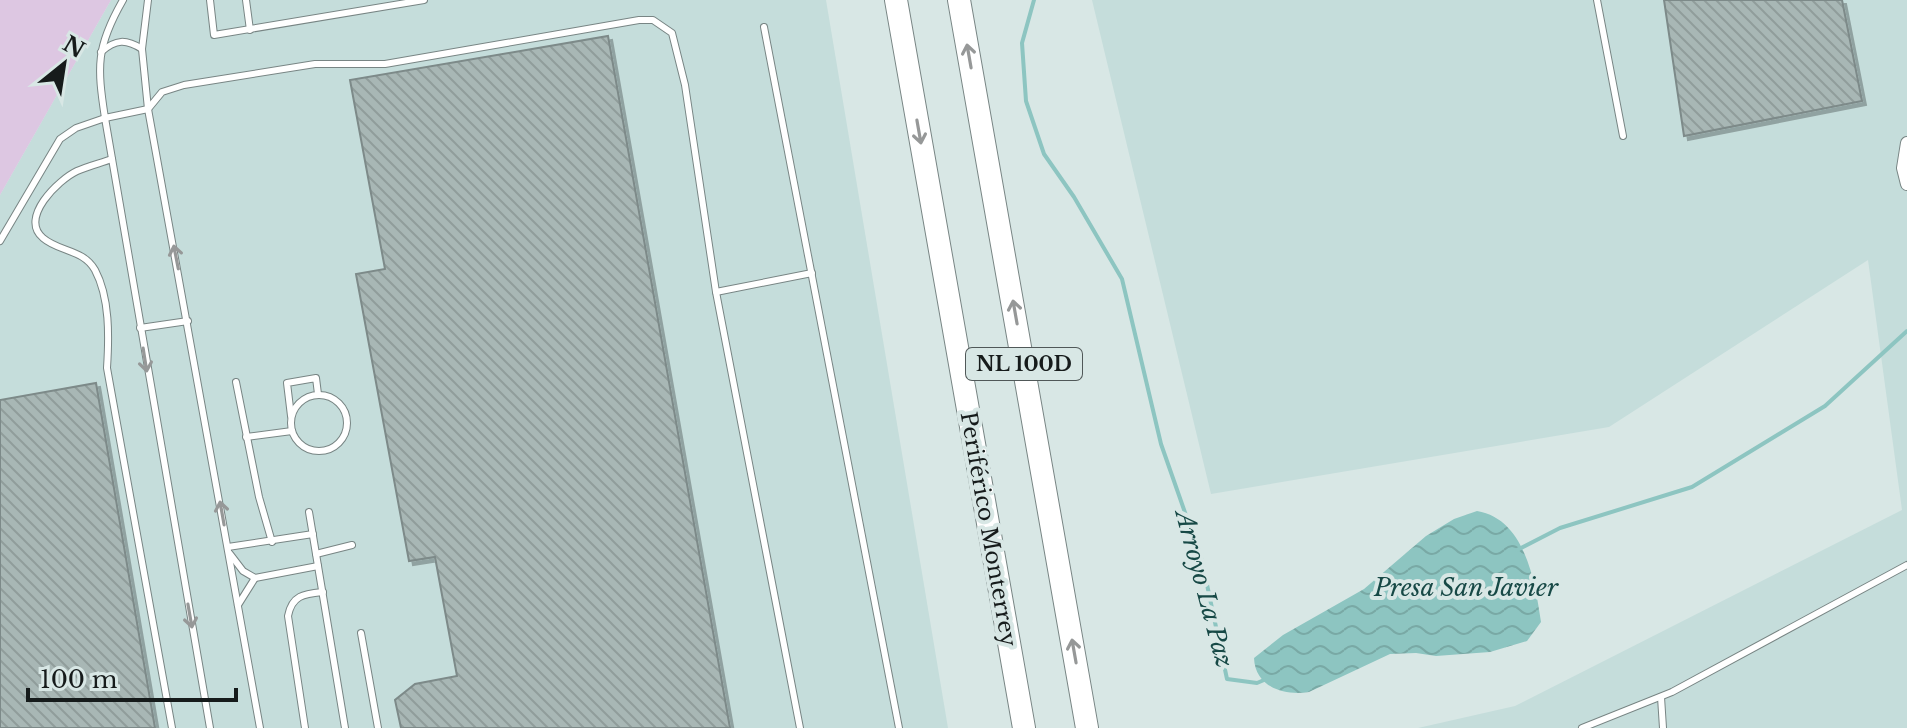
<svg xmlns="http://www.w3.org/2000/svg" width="1907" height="728" font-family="'Libre Baskerville',serif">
	<defs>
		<pattern id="water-waves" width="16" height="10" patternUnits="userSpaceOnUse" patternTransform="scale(2)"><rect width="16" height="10" fill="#8dc5c1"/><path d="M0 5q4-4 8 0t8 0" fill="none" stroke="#79a9a5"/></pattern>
		<pattern id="building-back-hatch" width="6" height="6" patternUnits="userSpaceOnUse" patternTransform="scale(2)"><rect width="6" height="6" fill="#a8b7b5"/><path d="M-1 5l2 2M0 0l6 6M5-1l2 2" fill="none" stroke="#909d9b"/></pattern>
		<filter id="shadow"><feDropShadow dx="4" dy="4" stdDeviation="0" flood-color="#0004"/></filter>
	</defs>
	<rect width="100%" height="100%" fill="#d8e7e5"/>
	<g fill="#c5dddb">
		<polygon points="111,0 826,0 948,728 0,728 0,195"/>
		<polygon points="1092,0 1907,0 1907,728 1418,728 1515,706 1902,510 1868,260 1609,427 1211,494"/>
	</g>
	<polygon fill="#ddc7e2" points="0,0 111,0 0,195"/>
	<path fill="url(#water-waves)" d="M1477,511C1525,519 1535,581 1541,622L1527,641L1490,652L1436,656L1416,653L1390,654L1309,692C1284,696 1255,687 1254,658L1283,635L1364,589L1426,536L1454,519Z"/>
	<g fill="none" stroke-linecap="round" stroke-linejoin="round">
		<g stroke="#8dc5c1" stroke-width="4">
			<polyline points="1034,0 1022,43 1026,101 1044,154 1074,197 1122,279 1161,444 1202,561 1227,679 1257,683 1264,680"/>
			<polyline points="1517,550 1560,528 1692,487 1825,406 1907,331"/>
		</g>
	</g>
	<g fill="url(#building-back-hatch)" stroke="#7d8a89" stroke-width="2" filter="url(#shadow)">
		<polygon points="1664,0 1842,0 1862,101 1684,136"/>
		<polygon points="608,36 730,728 401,728 395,700 415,684 457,676 435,557 409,561 356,274 385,269 350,80"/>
		<polygon points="96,383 155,728 0,728 0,400"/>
	</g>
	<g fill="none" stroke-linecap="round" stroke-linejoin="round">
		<defs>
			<g id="lane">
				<path d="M123,0C96,47 97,66 105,118L148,109L162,92L184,85L315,64H385L639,20H653L672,33L685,85L716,292L800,728"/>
				<polyline points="210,0 214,35 424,0"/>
				<polyline points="246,0 250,30"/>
				<polyline points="1597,0 1623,136"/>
				<polyline points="764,27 899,728"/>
				<polyline points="142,49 148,0"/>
				<path d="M101,52C116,39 126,39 142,49L148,109L260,728"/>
				<path d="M112,159C101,163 88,166 77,171C58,180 19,218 43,238C59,252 83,249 95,270C110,298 109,337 107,368L172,728"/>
				<polyline points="0,241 60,139 76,128 105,118 210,728"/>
				<polyline points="716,292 812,273"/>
				<polyline points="140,328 188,321"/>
				<polyline points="236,382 259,497 272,542"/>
				<circle cx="319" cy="423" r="28"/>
				<polyline points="291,416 287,383 316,378 318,394"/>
				<polyline points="246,437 292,431"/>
				<polyline points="309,512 345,728"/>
				<polyline points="228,547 313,534"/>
				<polyline points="230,554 243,571 255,578 318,566"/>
				<polyline points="316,554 352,545"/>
				<polyline points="238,605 255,578"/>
				<polyline points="361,633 378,728"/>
				<polyline points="1661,697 1663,728"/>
				<path d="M305,728L288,616C292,595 304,594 323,592"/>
				<polyline points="1582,728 1672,692 1907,565"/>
			</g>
			<polyline id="street" points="1907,143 1903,168 1907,184"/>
			<g id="highway">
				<polyline points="896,0 1024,728"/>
				<polyline points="959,0 1087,728"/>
			</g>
		</defs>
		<use href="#lane" stroke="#788584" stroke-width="8"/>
		<use href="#street" stroke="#788584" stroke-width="14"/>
		<use href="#highway" stroke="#788584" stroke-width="24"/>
		<use href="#lane" stroke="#fff" stroke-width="6"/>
		<use href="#street" stroke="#fff" stroke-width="12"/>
		<use href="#highway" stroke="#fff" stroke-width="22"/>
	</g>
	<defs><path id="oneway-shaft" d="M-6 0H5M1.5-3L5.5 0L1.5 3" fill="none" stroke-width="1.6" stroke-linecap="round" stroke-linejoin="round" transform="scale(2)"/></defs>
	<g stroke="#969898">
		<use href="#oneway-shaft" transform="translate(969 56) rotate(-100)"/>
		<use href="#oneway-shaft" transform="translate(919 132) rotate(80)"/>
		<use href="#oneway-shaft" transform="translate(176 257) rotate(-101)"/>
		<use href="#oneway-shaft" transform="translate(1015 312) rotate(-100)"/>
		<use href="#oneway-shaft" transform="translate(145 360) rotate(81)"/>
		<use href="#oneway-shaft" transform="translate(222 513) rotate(-100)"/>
		<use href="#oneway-shaft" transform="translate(190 616) rotate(80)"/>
		<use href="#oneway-shaft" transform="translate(1074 651) rotate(-100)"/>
	</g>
	<g text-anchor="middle" stroke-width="8" stroke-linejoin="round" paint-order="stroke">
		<rect fill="#d8e7e5" stroke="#505858" stroke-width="2" x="966" y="348" width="116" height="32" rx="6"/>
		<g font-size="20" font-weight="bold" fill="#161b1b">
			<text x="1024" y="371">NL 100D</text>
		</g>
		<g font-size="22" fill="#161b1b" stroke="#d8e7e5">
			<text transform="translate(989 529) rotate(80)" y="8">Periférico Monterrey</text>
		</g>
		<g font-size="24" font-style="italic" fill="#174946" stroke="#d8e7e5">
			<text x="1466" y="596">Presa San Javier</text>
			<text transform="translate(1204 589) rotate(75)" y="8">Arroyo La Paz</text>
		</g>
	</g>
	<g transform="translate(64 64) rotate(30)" stroke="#d8e7e5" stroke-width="6" paint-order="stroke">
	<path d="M0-6L14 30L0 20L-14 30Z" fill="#161b1b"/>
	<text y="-12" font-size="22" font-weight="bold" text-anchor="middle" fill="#161b1b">N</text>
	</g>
	<path d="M28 688v12h208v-12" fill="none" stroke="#161b1b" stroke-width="4"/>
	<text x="40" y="688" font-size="24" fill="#161b1b" stroke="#d8e7e5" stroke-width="6" paint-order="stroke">100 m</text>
</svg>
